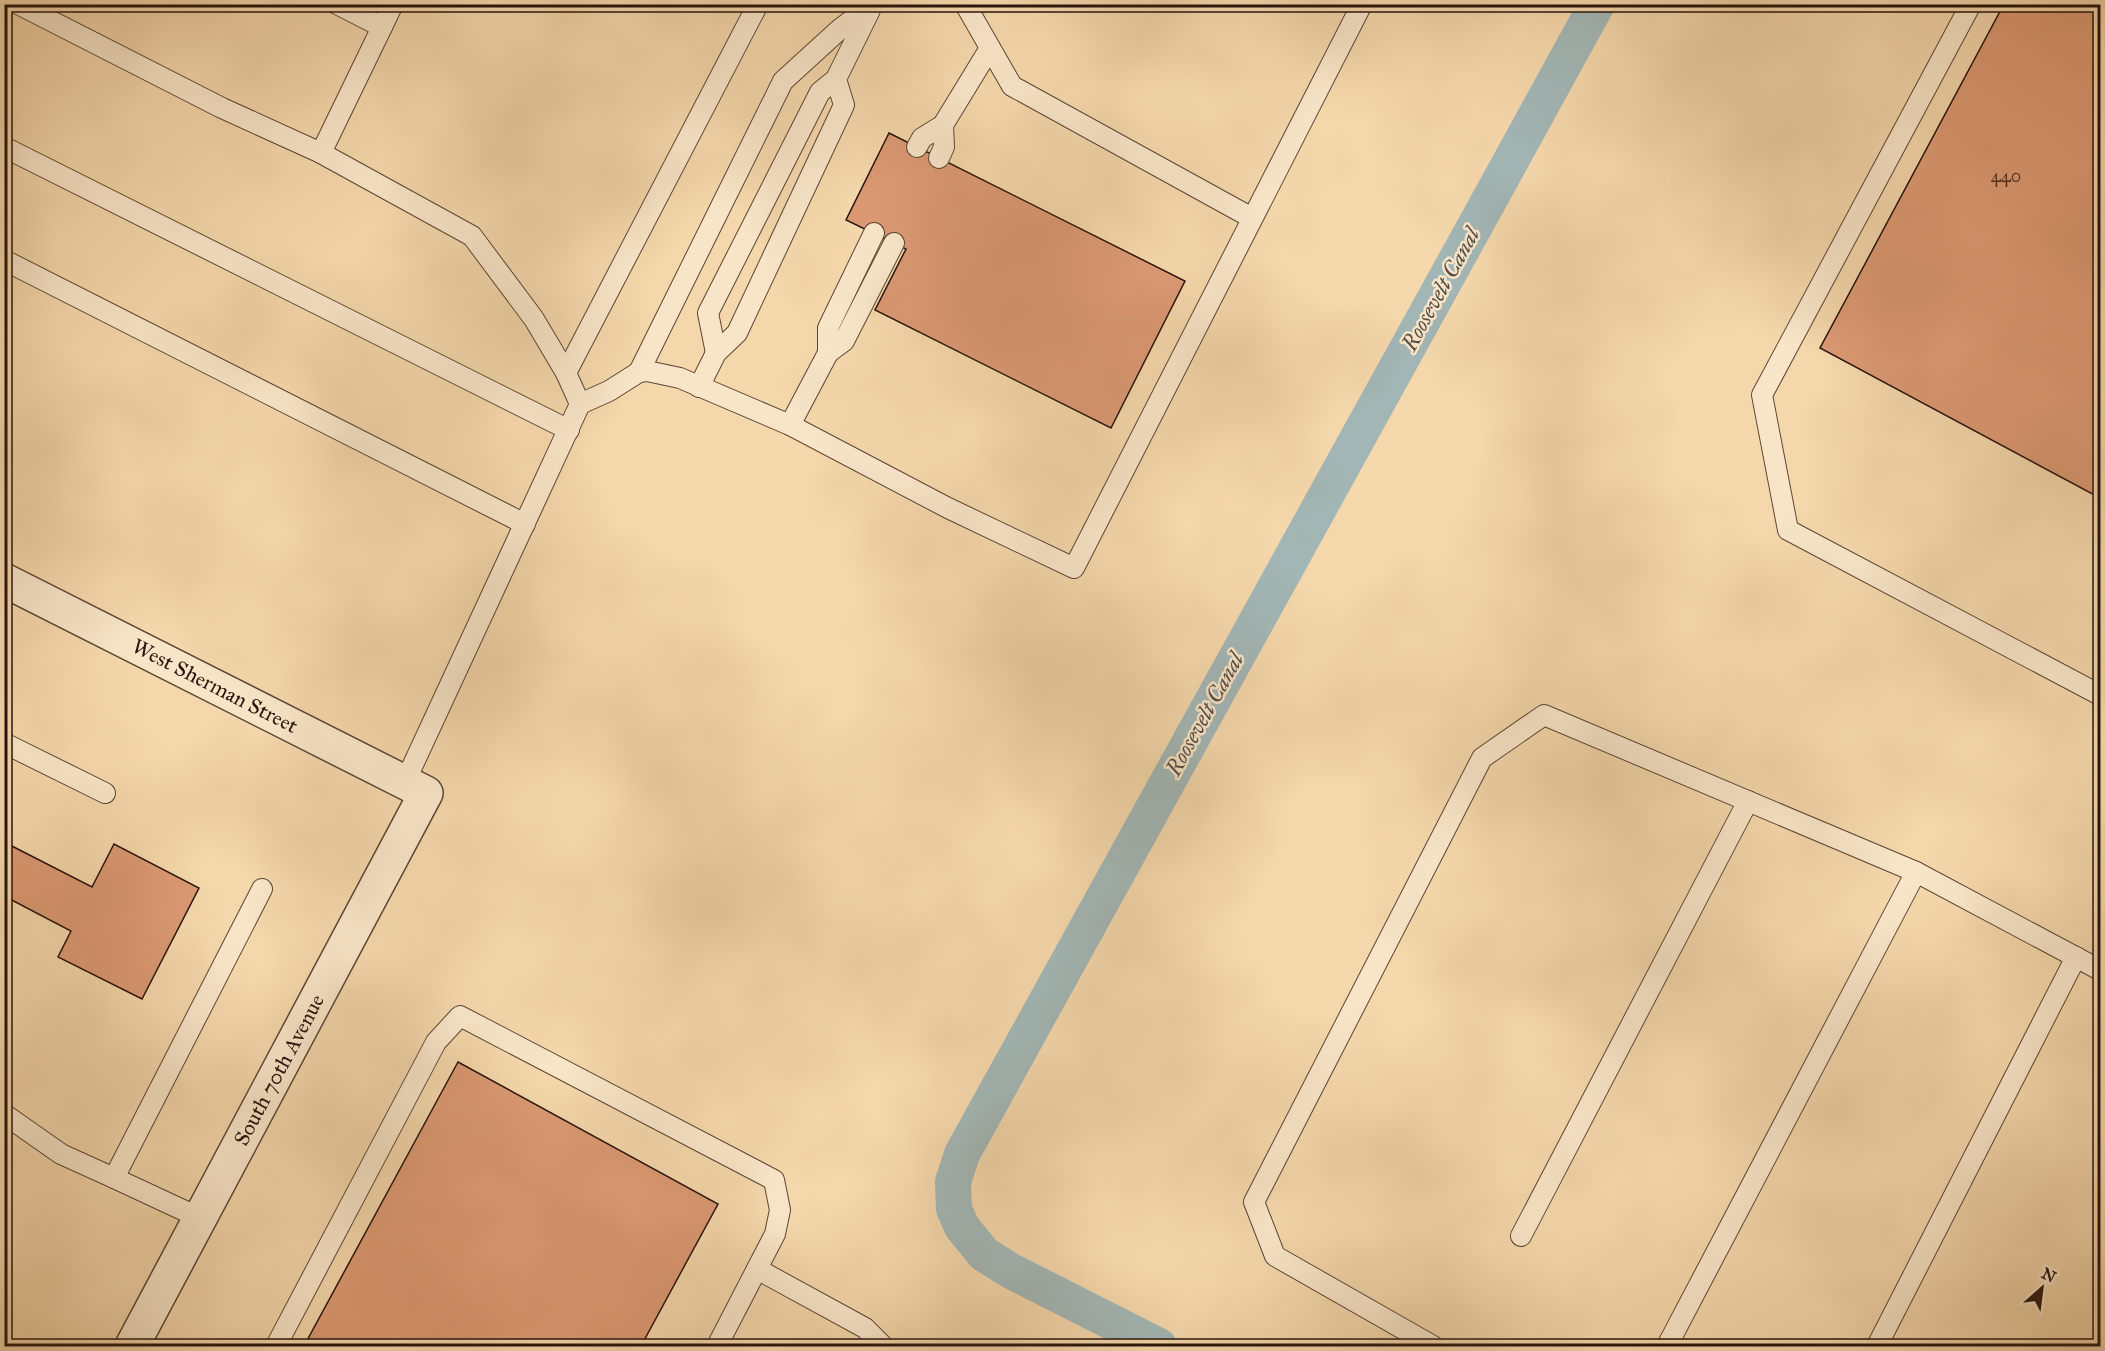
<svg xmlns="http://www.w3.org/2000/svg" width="2105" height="1351" font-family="'IM FELL Great Primer',serif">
	<rect width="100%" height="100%" fill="#f4d7ab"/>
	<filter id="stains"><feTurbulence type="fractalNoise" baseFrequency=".00333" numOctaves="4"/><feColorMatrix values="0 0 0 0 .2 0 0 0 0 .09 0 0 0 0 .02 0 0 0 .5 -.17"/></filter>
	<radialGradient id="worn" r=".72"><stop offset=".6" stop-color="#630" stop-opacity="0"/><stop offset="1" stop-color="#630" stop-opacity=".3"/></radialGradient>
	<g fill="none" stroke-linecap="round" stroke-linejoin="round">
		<path stroke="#a2b6b5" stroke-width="36" d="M1159,1346L1011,1271L984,1254L962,1227L954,1209L953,1182L962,1154C1172,769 1387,388 1597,4"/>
	</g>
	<g fill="#db9973" stroke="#28140d" stroke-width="1.5">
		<polygon points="2004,4 2100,4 2100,498 1820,348"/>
		<polygon points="889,133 1185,281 1111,428 875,310 906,249 846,220"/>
		<polygon points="4,842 92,887 114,844 199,888 142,999 58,957 71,931 4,896"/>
		<polygon points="458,1062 718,1204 641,1346 304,1346"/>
	</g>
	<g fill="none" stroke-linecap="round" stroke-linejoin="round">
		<defs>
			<g id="lane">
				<polyline points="18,4 222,108 321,153 472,236 534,319 566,373 580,404"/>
				<polyline points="337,4 382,27 393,4"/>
				<polyline points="965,4 1012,86 1252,218"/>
				<polyline points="1971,4 1762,395 1788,530 2100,695"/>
				<polyline points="4,147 569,430"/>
				<polyline points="917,147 922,138 943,125 990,48"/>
				<polyline points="321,153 382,27"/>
				<polyline points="939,158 944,147 943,125"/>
				<polyline points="4,260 525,524"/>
				<polyline points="716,353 708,313 820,92 836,79"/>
				<polyline points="828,353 844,341 894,243"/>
				<polyline points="639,372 783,81 840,29 873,4"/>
				<polyline points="566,373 758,4"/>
				<polyline points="699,387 716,353 737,333 844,105 836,79 870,10"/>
				<polyline points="790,425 828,353 828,328 874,233"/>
				<polyline points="4,743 105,793"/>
				<polyline points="405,782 580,404 609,391 639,372 647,371 680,378 790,425 948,508 1074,568 1362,4"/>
				<polyline points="4,1114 61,1154 114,1178"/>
				<polyline points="200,1218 114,1178 262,889"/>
				<polyline points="1521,1236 1748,801"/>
				<polyline points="757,1269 865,1328 883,1346"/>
				<polyline points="276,1346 436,1042 460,1016 774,1180 780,1210 775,1234 717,1346"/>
				<polyline points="1433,1346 1275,1256 1254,1202 1482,758 1544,715 1916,872"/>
				<polyline points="1667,1346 1916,872 2100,970"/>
				<polyline points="1877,1346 2076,957"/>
			</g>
			<polyline id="street" points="4,580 426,793 132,1346"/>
		</defs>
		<use href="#lane" stroke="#5b4534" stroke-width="22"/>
		<use href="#street" stroke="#5b4534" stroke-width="36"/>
		<use href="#lane" stroke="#f8e5c8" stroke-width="20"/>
		<use href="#street" stroke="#f8e5c8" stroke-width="33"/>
	</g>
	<g text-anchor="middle" stroke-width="5" stroke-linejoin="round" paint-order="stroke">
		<g font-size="18" fill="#553526">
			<text x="2006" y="182">440</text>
		</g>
		<g font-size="21" fill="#28140d" stroke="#f8e5c8">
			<text transform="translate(215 686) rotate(27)" y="7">West Sherman Street</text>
			<text transform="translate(279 1070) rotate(-62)" y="7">South 70th Avenue</text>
		</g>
		<g font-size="22" font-style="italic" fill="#534d48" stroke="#f8e5c8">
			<text transform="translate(1440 289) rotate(-61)" y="8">Roosevelt Canal</text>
			<text transform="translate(1204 714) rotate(-61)" y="8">Roosevelt Canal</text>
		</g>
	</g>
	<rect width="2105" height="1351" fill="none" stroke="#f4d7ab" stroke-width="24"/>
	<rect x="6" y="6" width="2093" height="1339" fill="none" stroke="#28140d" stroke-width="3"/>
	<rect x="12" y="12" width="2081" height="1327" fill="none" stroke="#28140d" stroke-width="1.5"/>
	<g transform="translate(2042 1288) rotate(28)" stroke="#f8e5c8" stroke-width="4.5" paint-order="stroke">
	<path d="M0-4.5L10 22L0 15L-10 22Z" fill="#28140d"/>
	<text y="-9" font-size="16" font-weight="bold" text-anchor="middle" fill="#28140d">N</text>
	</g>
	<rect width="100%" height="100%" filter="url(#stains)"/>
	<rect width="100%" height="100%" fill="url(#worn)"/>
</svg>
